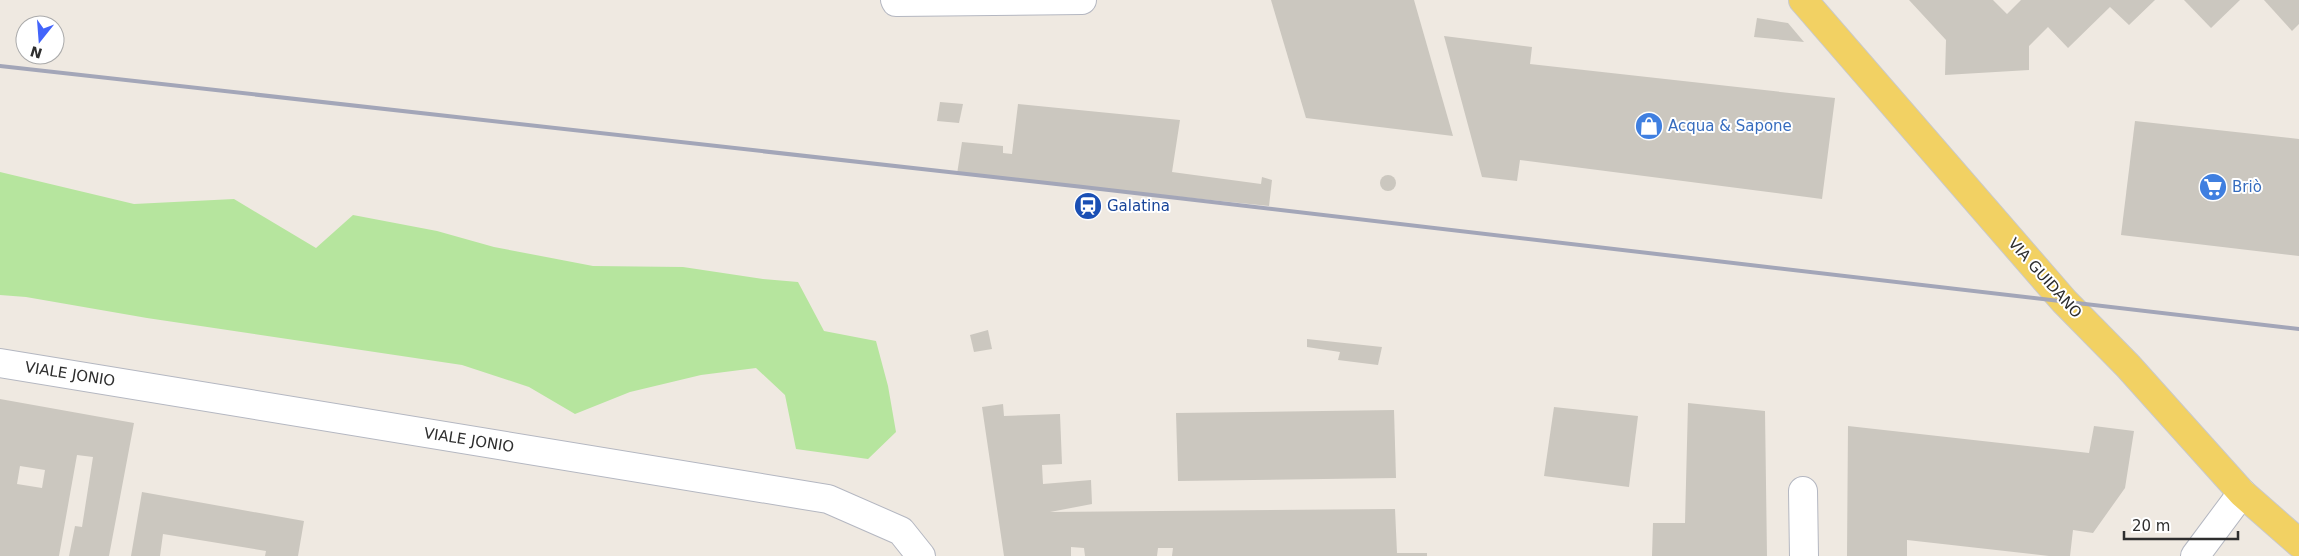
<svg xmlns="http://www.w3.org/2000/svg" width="2299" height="556" font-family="'DejaVu Sans',sans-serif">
	<rect width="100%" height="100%" fill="#efe9e1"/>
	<polygon fill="#b6e59e" points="0,172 134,204 234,199 316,248 353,215 437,231 494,247 593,266 683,267 763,279 798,282 824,331 876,341 888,386 896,432 868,459 796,449 785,395 756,368 701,375 630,392 575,414 529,387 462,365 147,318 26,297 0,295"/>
	<g fill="#cbc7bf" fill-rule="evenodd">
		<polygon points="1271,0 1414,0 1453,136 1306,118"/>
		<polygon points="1909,0 1993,0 2007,14 2021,0 2155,0 2129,25 2110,7 2068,48 2048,27 2029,46 2029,70 1945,75 1946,40"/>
		<polygon points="2184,0 2240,0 2211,28"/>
		<polygon points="2264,0 2299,0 2299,24 2292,31"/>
		<polygon points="1757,18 1788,23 1804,42 1754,37"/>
		<polygon points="1444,36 1532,47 1530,64 1835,98 1822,199 1520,160 1517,181 1482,177"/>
		<polygon points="940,102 963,104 959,123 937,121"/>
		<polygon points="1018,104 1180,120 1172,172 1261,184 1262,177 1272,180 1269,206 957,174 962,142 1003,146 1003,153 1012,154"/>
		<polygon points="2135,121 2299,139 2299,256 2121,235"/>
		<circle cx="1388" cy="183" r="8"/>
		<polygon points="988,330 992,349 974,352 970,335"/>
		<polygon points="1307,339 1382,347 1378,365 1338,360 1340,352 1307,347"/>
		<path d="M0,399L134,423L109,556H69L75,526L82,527L93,457L77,455L59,556H0ZM20,466L45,470L42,488L17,484Z"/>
		<polygon points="1688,403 1765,411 1767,556 1652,556 1653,523 1685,523"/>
		<polygon points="1003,404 1004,416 1060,414 1062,464 1042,465 1043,484 1091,480 1092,504 1050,512 1395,509 1397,553 1427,553 1427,556 1172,556 1173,548 1158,548 1157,556 1085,556 1084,548 1071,547 1071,556 1004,556 982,407"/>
		<polygon points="1554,407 1638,416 1629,487 1544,476"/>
		<polygon points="1394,410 1396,478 1178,481 1176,413"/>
		<polygon points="1848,426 2089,453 2094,426 2134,431 2125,488 2093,533 2073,530 2070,556 2049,556 1907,540 1907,556 1847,556"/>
		<polygon points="142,492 304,521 298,556 265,556 266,551 163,534 160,556 131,556"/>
	</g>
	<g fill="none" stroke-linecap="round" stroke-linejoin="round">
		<defs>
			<g id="minor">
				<polyline points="895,0 896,2 1082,0"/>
				<polyline points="0,363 828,499 901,531 921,556"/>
				<polyline points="1803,491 1804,556"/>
				<polyline points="2195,556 2242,493"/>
			</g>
			<polyline id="major" points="1803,0 2064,301 2128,366 2242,493 2299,543"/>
		</defs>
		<use href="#minor" stroke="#b4b7c1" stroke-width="30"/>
		<use href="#major" stroke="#c9c9c9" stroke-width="30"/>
		<use href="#minor" stroke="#fff" stroke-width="28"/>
		<use href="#major" stroke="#f2d163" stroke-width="28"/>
		<polyline stroke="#a3a6b8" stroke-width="4" points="0,66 1083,187 2299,329"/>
	</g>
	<defs>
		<symbol id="shop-disc" viewBox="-11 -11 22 22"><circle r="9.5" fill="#3f7fe0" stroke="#fff"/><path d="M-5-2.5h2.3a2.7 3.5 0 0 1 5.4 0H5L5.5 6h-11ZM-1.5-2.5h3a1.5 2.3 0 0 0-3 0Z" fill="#fff"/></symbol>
		<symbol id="supermarket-disc" viewBox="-11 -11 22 22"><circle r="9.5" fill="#3f7fe0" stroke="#fff"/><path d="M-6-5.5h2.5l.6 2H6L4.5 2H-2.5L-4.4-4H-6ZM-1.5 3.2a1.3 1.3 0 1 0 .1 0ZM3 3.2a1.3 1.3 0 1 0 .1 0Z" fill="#fff"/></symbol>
		<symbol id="station-disc" viewBox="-11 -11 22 22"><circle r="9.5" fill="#1a4fb4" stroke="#fff"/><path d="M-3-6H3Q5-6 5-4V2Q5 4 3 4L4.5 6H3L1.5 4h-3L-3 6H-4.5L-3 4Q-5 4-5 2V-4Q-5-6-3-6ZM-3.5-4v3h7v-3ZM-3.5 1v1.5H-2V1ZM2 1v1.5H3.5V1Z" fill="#fff"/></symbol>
	</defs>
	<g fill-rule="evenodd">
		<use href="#shop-disc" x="1633" y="110" width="32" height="32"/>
		<use href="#supermarket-disc" x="2197" y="171" width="32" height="32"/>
		<use href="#station-disc" x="1072" y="190" width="32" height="32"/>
	</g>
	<g text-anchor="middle" stroke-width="4" stroke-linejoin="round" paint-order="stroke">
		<g font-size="15" fill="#366cbe" stroke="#fff" text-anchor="start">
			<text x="1668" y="131">Acqua &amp; Sapone</text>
			<text x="2232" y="192">Briò</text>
		</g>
		<g font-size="15" fill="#164399" stroke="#fff" text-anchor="start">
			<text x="1107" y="211">Galatina</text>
		</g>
		<g font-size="15" fill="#2e2e2e" stroke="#fff">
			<text transform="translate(2045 278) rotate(48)" y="5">VIA GUIDANO</text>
			<text transform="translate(70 374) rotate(9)" y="5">VIALE JONIO</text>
			<text transform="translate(469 440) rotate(9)" y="5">VIALE JONIO</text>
		</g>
	</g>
	<g transform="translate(40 40) rotate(197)"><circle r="24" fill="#ffffff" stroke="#ababab"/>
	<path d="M0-4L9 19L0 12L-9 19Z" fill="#4264fb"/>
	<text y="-8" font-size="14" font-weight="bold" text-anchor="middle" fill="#2e2e2e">N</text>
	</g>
	<path d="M2124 531v8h114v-8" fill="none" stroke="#2e2e2e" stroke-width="2.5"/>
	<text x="2132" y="531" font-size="15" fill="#2e2e2e" stroke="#ffffff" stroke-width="4" paint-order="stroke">20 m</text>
</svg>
